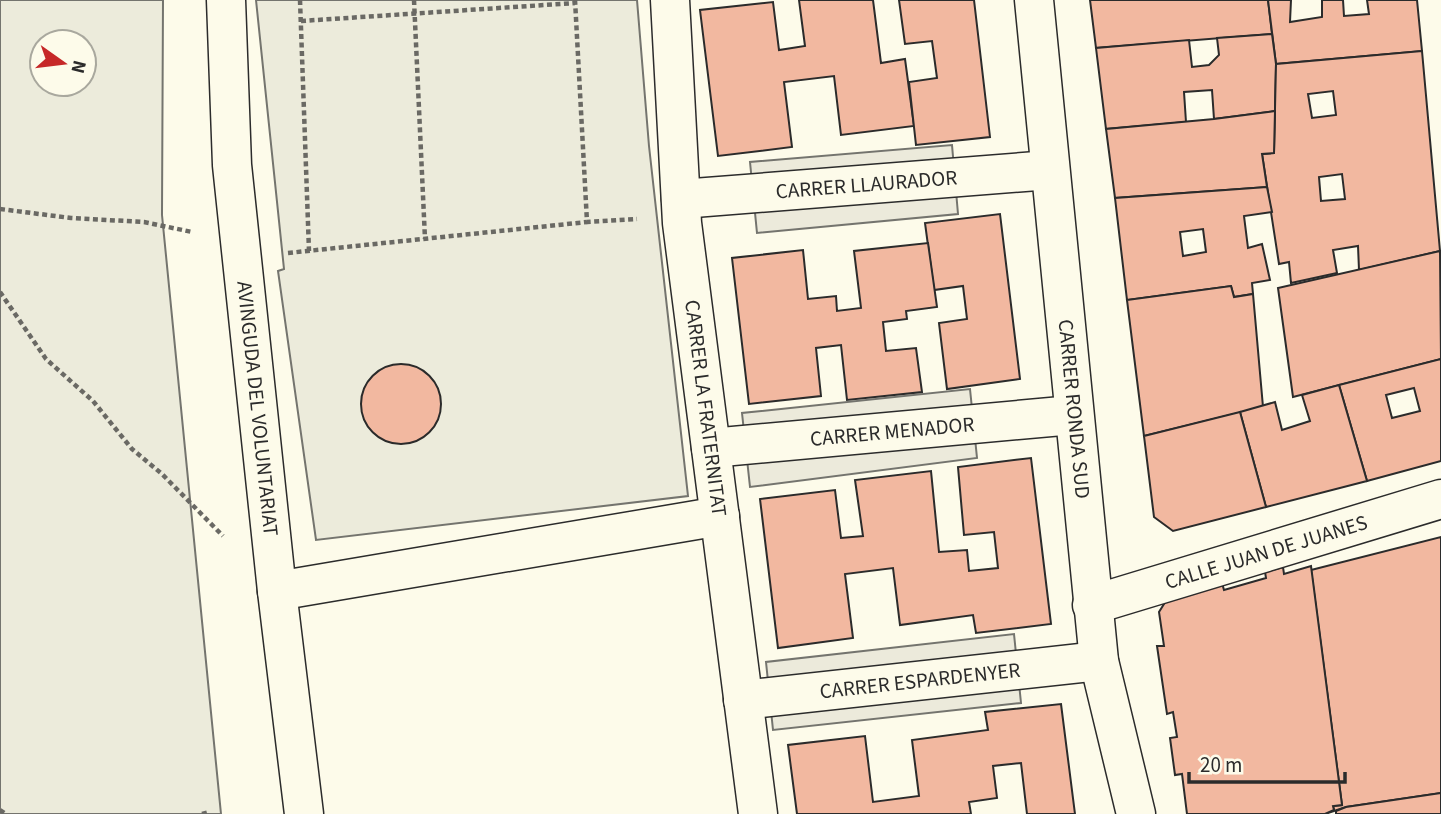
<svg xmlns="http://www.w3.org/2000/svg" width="1441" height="814" font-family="'Source Sans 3',sans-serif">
	<rect width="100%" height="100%" fill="#fdfbea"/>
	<g fill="#ecebdb" stroke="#74746e" stroke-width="2" fill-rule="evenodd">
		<path d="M0,0H163L162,215L221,814H0ZM42,42H84V84H42Z"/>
		<polygon points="256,0 637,0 649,146 688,496 316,540 278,271 284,269"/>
	</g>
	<g fill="#eceadb" stroke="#74746e" stroke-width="2">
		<polygon points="952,145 958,214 757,233 750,162"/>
		<polygon points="970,389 977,458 750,487 742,413"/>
		<polygon points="1014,634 1021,703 773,730 766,662"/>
	</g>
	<g fill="#f2b8a0" stroke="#2b2b2b" stroke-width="2" fill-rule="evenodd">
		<polygon points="799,0 873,0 881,63 905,59 914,126 841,135 834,76 784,82 792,147 718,156 700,10 773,2 779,50 805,46"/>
		<polygon points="899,0 974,0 990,137 916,145 909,82 937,78 932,41 905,44"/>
		<polygon points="1090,0 1268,0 1272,34 1096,48"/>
		<polygon points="1268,0 1291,0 1290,22 1322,17 1322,0 1343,0 1344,16 1369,14 1367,0 1417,0 1422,51 1276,64"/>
		<polygon points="1272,34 1276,64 1275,111 1214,119 1212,90 1184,92 1186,122 1106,129 1096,48 1189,40 1192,67 1209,65 1219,55 1217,38"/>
		<path d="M1422,51L1440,251L1359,270L1358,246L1333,250L1337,273L1291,283L1289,262L1279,264L1262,154L1274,153L1276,64ZM1333,91L1336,115L1312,118L1308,94ZM1342,174L1345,199L1321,201L1319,177Z"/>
		<polygon points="1275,111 1274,153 1262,154 1267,187 1115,198 1106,129 1214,119"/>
		<path d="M1267,187L1272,212L1244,216L1248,248L1262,244L1270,280L1252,283L1253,294L1234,297L1231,286L1127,300L1115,198ZM1203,229L1206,252L1183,256L1180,232Z"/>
		<polygon points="1000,214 1020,379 947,389 939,323 967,319 963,286 934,290 925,223"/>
		<polygon points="928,243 937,307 906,311 907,319 883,322 886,351 916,348 922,392 847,400 841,345 816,348 821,396 749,404 732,258 803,250 808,299 836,296 837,311 861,308 854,251"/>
		<polygon points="1440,251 1441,359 1293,397 1278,288"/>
		<polygon points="1231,286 1234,297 1253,294 1263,407 1144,436 1127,300"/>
		<path d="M1441,359V461L1367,481L1339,385ZM1414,388L1420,411L1392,418L1386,395Z"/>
		<circle cx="401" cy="404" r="40"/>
		<polygon points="1339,385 1367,481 1266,507 1240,412 1275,402 1282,430 1310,421 1302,395"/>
		<polygon points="1240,412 1266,507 1173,531 1154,517 1144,436"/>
		<polygon points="1031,458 1051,624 976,633 973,615 900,625 893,568 845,574 853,638 778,648 760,499 835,490 841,538 863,536 855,480 931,471 939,552 967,550 969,571 998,568 994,532 964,535 958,467"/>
		<polygon points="1441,537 1441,793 1346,807 1325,814 1334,810 1333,806 1342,805 1311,570"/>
		<polygon points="1311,566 1342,805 1333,806 1334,810 1325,814 1187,814 1182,774 1175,775 1170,738 1177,737 1173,712 1167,714 1157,646 1164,646 1159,612 1169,596 1222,583 1224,590 1266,578 1265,572 1283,567 1284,574"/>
		<polygon points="1061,704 1075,814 1027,814 1021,763 993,766 997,798 969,802 971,814 797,814 788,745 865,736 873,802 919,796 912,740 988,730 985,712"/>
		<polygon points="1441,793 1441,814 1336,814 1336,811 1346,807"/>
	</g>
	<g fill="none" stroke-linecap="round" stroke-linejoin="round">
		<defs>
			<g id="minor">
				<path id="s1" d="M226,0L232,165L277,591L304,814"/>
				<path id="s2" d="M670,0L682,223L758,814"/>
				<path id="s3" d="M1034,0L1099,661L1136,814"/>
				<path id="s4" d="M681,199L1050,170"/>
				<path id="s5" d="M711,448L1073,415"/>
				<polyline points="277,591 720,516"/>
				<path id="s6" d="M1092,605L1441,499"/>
				<path id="s7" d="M743,700L1099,661"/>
			</g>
		</defs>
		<use href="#minor" stroke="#2b2b2b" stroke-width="41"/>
		<g stroke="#6a6964" stroke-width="4.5" stroke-dasharray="5 3.5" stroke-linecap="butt">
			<polyline points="300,0 309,251"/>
			<polyline points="414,0 425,239"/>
			<polyline points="575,0 587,222 637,219"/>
			<polyline points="301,21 575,3"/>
			<polyline points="0,209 71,218 144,222 192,232"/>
			<polyline points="288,253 587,222"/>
			<polyline points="0,292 46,359 93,401 132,449 162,474 223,536"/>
			<polyline points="0,810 6,814"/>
			<polyline points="202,814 210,812"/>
		</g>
		<use href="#minor" stroke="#fdfbea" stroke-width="38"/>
	</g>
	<g text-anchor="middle" stroke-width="5" stroke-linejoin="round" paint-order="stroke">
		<g font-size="21" fill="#2b2b2b" stroke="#fdfbea">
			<text dy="7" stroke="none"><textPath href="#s4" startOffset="186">CARRER LLAURADOR</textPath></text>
			<text dy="7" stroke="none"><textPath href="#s1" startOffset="410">AVINGUDA DEL VOLUNTARIAT</textPath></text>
			<text dy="7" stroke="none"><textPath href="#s2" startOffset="410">CARRER LA FRATERNITAT</textPath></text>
			<text dy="7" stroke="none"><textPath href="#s3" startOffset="411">CARRER RONDA SUD</textPath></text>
			<text dy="7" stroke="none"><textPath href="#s5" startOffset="182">CARRER MENADOR</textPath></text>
			<text dy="7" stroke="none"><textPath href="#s6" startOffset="182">CALLE JUAN DE JUANES</textPath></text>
			<text dy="7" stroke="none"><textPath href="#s7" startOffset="178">CARRER ESPARDENYER</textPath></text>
		</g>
	</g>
	<g transform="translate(63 63) rotate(104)"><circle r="33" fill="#fdfbea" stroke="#a9a89e" stroke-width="2"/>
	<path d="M0-5L12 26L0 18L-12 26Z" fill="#c62828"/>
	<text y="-10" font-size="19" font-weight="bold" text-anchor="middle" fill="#2b2b2b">N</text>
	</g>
	<path d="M1189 772v10h156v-10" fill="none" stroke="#2b2b2b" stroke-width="3.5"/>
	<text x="1200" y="772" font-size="21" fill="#2b2b2b" stroke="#fdfbea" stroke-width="5" paint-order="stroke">20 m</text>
</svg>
